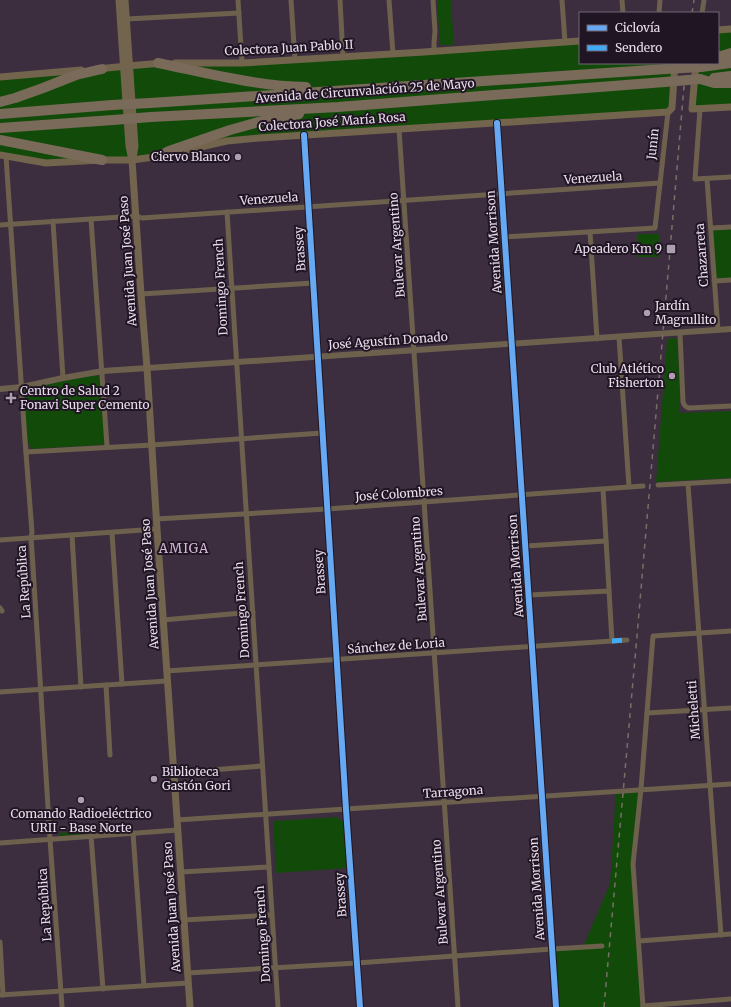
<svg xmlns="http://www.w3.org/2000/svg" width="731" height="1007" font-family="Merriweather,serif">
	<rect width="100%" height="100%" fill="#3c2e3f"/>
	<g fill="#124b09">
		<polygon points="437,0 451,0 454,45 440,45"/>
		<polygon points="731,29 731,107 692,109 696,63 718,63 718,30"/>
		<polygon points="580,41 580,63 675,63 672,108 668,112 227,141 158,157 46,163 0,155 0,77 102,69 242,63"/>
		<polygon points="731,227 731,280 714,281 711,228"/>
		<rect x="638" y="234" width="22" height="23"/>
		<polygon points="669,338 675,338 678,340 680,413 731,411 731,478 656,482 667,341"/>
		<polygon points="97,375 102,381 105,439 104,444 99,445 31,449 26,437 24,392 26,388 63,380"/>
		<polygon points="641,789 633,864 643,1007 556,1007 552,949 583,947 610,884 616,791"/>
		<polygon points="337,817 344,823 347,868 276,873 273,821"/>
		<polygon points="87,831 88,834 60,836 59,833"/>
	</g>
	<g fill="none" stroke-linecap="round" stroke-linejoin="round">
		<g stroke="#6d604d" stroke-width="5">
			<polyline points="238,0 242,63"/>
			<polyline points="291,0 295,60"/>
			<polyline points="340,0 343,56"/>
			<polyline points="389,0 393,54"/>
			<polyline points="433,0 435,31 434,43 434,51"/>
			<polyline points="562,0 565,42"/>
			<polyline points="622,0 623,13"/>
			<polyline points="659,13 660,0"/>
			<polyline points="702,13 704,0"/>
			<polyline points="127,19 239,13"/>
			<polyline points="700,109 695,179 731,177"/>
			<polyline points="497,123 556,1007"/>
			<polyline points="399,129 458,1007"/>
			<polyline points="304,135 346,809 360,1007"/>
			<polyline points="6,156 25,440 32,532 31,538 32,551 50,839 62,1007"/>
			<polyline points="707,179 718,330"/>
			<polyline points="227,212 278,1007"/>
			<polyline points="91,219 107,446"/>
			<polyline points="53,221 63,378"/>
			<polyline points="0,225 136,216 142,218 660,183"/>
			<polyline points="711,228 731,227"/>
			<polyline points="590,232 597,339"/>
			<polyline points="505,237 655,228 668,112"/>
			<polyline points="714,281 731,280"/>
			<polyline points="141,294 313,283"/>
			<path d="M680,333L683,402C684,405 685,407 689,408L731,406"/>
			<polyline points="619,337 629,487"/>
			<polyline points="26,452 152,445 322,433"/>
			<polyline points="688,484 721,935"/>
			<polyline points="658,485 731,481"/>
			<polyline points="603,489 612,641"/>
			<polyline points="156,519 327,509 643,486"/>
			<polyline points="112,533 122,684"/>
			<polyline points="72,535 81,687"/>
			<polyline points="0,540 157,529"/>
			<polyline points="526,546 606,541"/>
			<polyline points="529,595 609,591"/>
			<polyline points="0,608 2,611"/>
			<polyline points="163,620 253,612"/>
			<polyline points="166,671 627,640"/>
			<polyline points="106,685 110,755"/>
			<polyline points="0,692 167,681"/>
			<polyline points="647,713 731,708"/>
			<polyline points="173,773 262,766"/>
			<polyline points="177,820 731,784"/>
			<polyline points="133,833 144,986"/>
			<polyline points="91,836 103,989"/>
			<polyline points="0,843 178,830"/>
			<polyline points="181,872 269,867"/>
			<polyline points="184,920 272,915"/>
			<polyline points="639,941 731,934"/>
			<polyline points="0,942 3,995"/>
			<polyline points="187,973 357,963 552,949 602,946"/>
			<polyline points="0,995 188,983"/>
			<polyline points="643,1006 731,999"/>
			<polyline points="643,1007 633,864 641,789 653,636 731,631"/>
		</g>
		<polyline stroke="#6d604d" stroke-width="6" points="0,389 22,387 63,378 103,371 731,329"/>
		<g stroke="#72644d" stroke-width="7">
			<polyline points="119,0 129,146 132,160 141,294 147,368 157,529 190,1007"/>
			<polyline points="125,0 135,146 133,158"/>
			<polyline points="718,30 731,29"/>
			<polyline points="175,63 242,63 424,52 580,41"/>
			<polyline points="696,63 692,109 731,107"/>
			<polyline points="97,69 127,66 163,63"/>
			<polyline points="0,77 81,70"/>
			<polyline points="187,150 227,141 259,138 668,112 672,108 675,63"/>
			<polyline points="0,155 46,163 102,160 132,160 161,156"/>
		</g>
		<g stroke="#7a6a59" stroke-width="10">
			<polyline points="718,57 731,53"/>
			<path d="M158,63C207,73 256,86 306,87"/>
			<polyline points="701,67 731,63"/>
			<polyline points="714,78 731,76"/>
			<polyline points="700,79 714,83 731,83"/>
			<polyline points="0,102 15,98 43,88 76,75 102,69"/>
			<polyline points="150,103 666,69"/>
			<polyline points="0,114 112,105"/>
			<polyline points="151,117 338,107 665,82"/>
			<polyline points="0,128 113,120"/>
			<polyline points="0,140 102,160"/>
			<polyline points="158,157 169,151 230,130 262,121 299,114"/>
		</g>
		<g stroke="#7a6f67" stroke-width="1.5" stroke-dasharray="5 5" stroke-linecap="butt">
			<polyline points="692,13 694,0"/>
			<polyline points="604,1007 637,636 686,63"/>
		</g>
		<g stroke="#7a6a59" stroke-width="10">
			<polyline points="666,69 701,67"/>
			<polyline points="665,82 700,79"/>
			<polyline points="112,105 150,103"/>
			<polyline points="113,120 151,117"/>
		</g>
		<polyline stroke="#42abf6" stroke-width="5" stroke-dasharray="10 5" stroke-linecap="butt" points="612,641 627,640"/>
		<defs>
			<g id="cycleway">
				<polyline points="497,123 556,1007"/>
				<polyline points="304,135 346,809 360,1007"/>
			</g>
		</defs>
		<use href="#cycleway" stroke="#201623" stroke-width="8"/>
		<use href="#cycleway" stroke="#66a8f1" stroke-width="6"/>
	</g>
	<g fill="#ad9eb0" stroke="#201623" stroke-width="1.5">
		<circle cx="238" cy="157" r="4"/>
		<rect x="666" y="244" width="10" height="10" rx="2"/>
		<circle cx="647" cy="313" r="4"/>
		<circle cx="672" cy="376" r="4"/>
		<path d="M9 392h4v4h4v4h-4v4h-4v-4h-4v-4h4z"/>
		<circle cx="154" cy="779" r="4"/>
		<circle cx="81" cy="800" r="4"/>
	</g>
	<g text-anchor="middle" stroke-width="4" stroke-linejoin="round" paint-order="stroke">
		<g font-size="12" fill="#eadbed" stroke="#201623">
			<text transform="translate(289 48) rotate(-3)" y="4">Colectora Juan Pablo II</text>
			<text transform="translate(365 91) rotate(-4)" y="4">Avenida de Circunvalación 25 de Mayo</text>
			<text transform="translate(332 122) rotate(-4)" y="4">Colectora José María Rosa</text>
			<text transform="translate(653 144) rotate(-84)" y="4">Junín</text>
			<text transform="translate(593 178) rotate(-4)" y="4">Venezuela</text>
			<text transform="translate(269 199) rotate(-4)" y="4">Venezuela</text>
			<text transform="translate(494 242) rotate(-94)" y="4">Avenida Morrison</text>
			<text transform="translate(397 245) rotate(-94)" y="4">Bulevar Argentino</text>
			<text transform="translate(300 249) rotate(-94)" y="4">Brassey</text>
			<text transform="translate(702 255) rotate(-94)" y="4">Chazarreta</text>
			<text transform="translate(128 261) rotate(-94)" y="4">Avenida Juan José Paso</text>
			<text transform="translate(221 287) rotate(-93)" y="4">Domingo French</text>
			<text transform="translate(388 341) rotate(-4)" y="4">José Agustín Donado</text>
			<text transform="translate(399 494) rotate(-4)" y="4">José Colombres</text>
			<text transform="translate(516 566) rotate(-94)" y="4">Avenida Morrison</text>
			<text transform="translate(419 569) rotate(-94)" y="4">Bulevar Argentino</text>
			<text transform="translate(320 572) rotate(-94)" y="4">Brassey</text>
			<text transform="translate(24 582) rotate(-94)" y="4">La República</text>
			<text transform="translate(150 584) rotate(-94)" y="4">Avenida Juan José Paso</text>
			<text transform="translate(242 610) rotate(-94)" y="4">Domingo French</text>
			<text transform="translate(396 646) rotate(-4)" y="4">Sánchez de Loria</text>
			<text transform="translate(694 710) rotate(-94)" y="4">Micheletti</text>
			<text transform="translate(453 792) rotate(-4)" y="4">Tarragona</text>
			<text transform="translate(537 889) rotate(-94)" y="4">Avenida Morrison</text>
			<text transform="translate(440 892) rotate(-94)" y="4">Bulevar Argentino</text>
			<text transform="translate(341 895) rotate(-94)" y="4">Brassey</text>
			<text transform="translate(45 905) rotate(-94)" y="4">La República</text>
			<text transform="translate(172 907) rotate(-94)" y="4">Avenida Juan José Paso</text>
			<text transform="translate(263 934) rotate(-94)" y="4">Domingo French</text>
		</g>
		<g font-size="12" fill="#eadbed" stroke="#201623" text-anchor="end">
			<text x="230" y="161">Ciervo Blanco</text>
			<text x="662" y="253">Apeadero Km 9</text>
			<text x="655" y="310" text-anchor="start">Jardín<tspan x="655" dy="14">Magrullito</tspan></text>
			<text x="664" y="373">Club Atlético<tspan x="664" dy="14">Fisherton</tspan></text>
			<text x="20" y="395" text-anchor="start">Centro de Salud 2<tspan x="20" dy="14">Fonavi Super Cemento</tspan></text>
			<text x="162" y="776" text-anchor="start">Biblioteca<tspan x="162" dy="14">Gastón Gori</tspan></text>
			<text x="81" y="818" text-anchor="middle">Comando Radioeléctrico<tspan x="81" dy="14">URII - Base Norte</tspan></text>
		</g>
		<g font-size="13" letter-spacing="1" fill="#d4b6d9" stroke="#201623">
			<text x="184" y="553">AMIGA</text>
		</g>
	</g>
	<rect x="579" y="12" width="140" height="52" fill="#201623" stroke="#716574"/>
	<rect x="587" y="25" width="20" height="6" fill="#66a8f1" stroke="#716574"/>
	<text x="615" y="32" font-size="12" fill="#eadbed">Ciclovía</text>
	<rect x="587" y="45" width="20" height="6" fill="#42abf6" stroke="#716574"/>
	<text x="615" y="52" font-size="12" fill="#eadbed">Sendero</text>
</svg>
